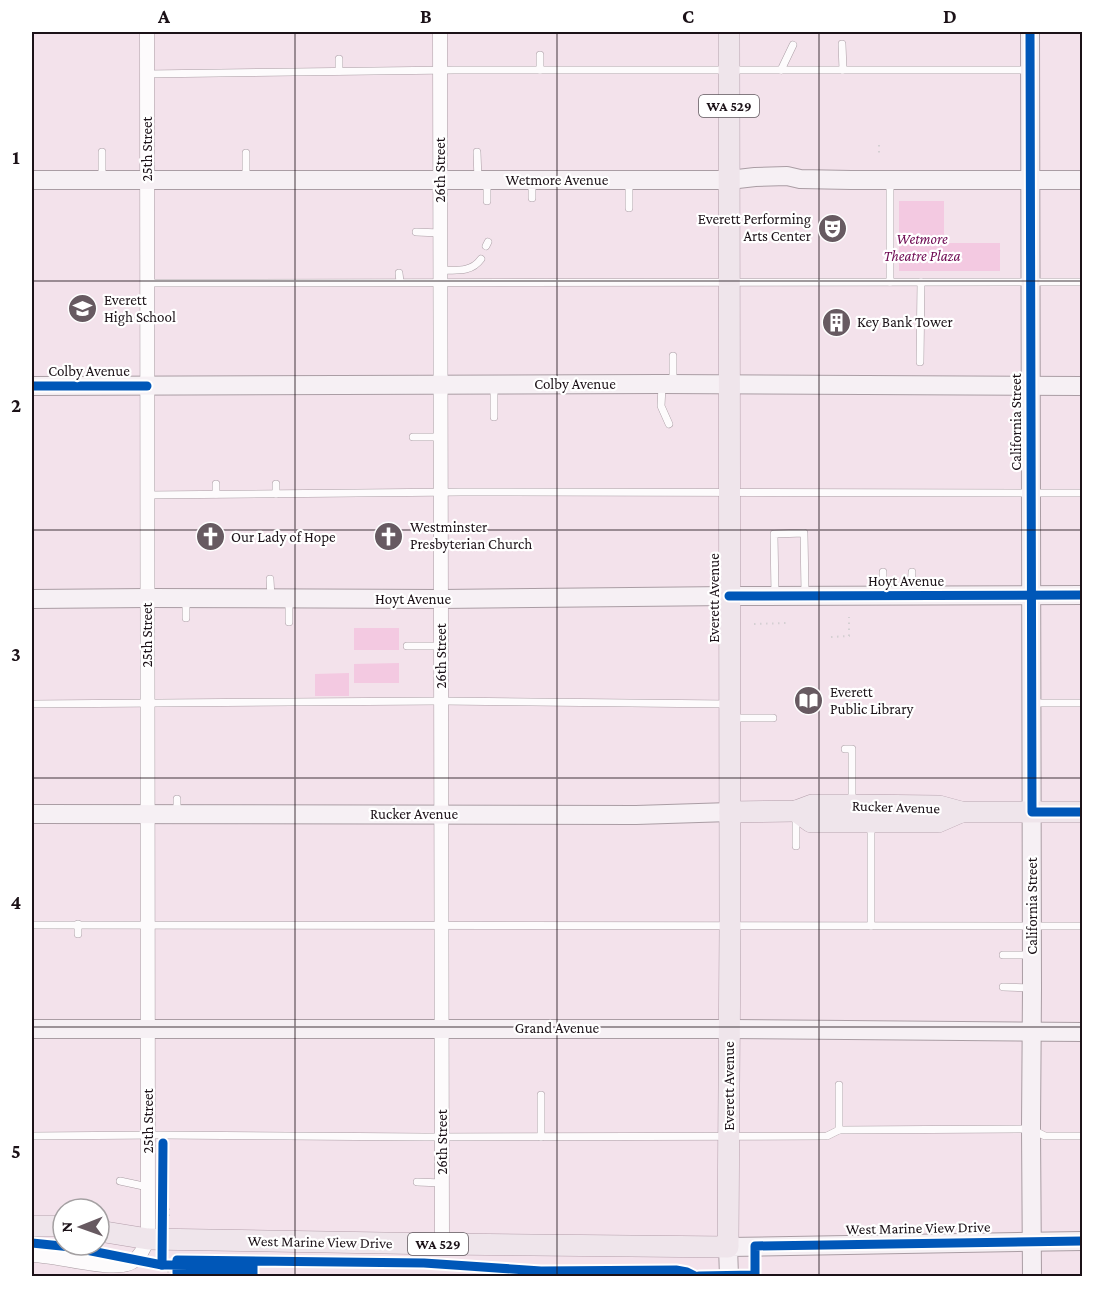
<svg xmlns="http://www.w3.org/2000/svg" width="1114" height="1308" font-family="'Crimson Pro',serif">
	<rect width="100%" height="100%" fill="#f3e2eb"/>
	<g fill="#f3c9e1">
		<polygon points="899,201 944,201 944,243 1000,243 1000,271 899,271"/>
		<rect x="354" y="628" width="45" height="22"/>
		<polygon points="399,663 399,683 354,683 354,664"/>
		<polygon points="349,673 349,696 315,696 315,674"/>
	</g>
	<g fill="none" stroke-linecap="round" stroke-linejoin="round">
		<defs>
			<g id="lane">
				<polyline points="842,44 843,70"/>
				<polyline points="540,70 540,55"/>
				<polyline points="781,70 793,45"/>
				<polyline points="339,71 339,59"/>
				<polyline points="147,74 454,70 1030,70"/>
				<polyline points="477,152 478,180"/>
				<polyline points="246,153 246,178"/>
				<polyline points="102,178 102,152"/>
				<polyline points="890,180 890,282"/>
				<polyline points="629,182 629,208"/>
				<polyline points="532,198 532,182"/>
				<polyline points="487,201 487,182"/>
				<polyline points="416,232 440,233"/>
				<polyline points="486,246 488,242"/>
				<path d="M440,270C456,270 471,273 481,259"/>
				<polyline points="399,273 400,282"/>
				<polyline points="147,283 1082,282"/>
				<polyline points="673,356 673,384"/>
				<polyline points="920,362 921,282"/>
				<polyline points="494,386 494,417"/>
				<polyline points="662,386 661,406 669,424"/>
				<polyline points="413,437 441,437"/>
				<polyline points="276,484 276,494"/>
				<polyline points="216,494 216,484"/>
				<polyline points="147,495 461,492 1082,493"/>
				<polyline points="270,579 271,598"/>
				<polyline points="911,593 912,572"/>
				<polyline points="883,594 883,572"/>
				<polyline points="775,595 774,534 804,533 805,593"/>
				<polyline points="186,618 186,601"/>
				<polyline points="289,622 289,601"/>
				<polyline points="407,646 441,646"/>
				<polyline points="1032,703 1082,703"/>
				<polyline points="32,704 441,701 728,704"/>
				<polyline points="732,718 773,718"/>
				<polyline points="845,749 852,749 852,803"/>
				<polyline points="177,799 177,814"/>
				<polyline points="796,817 796,846"/>
				<polyline points="871,823 871,926"/>
				<polyline points="32,925 1082,926"/>
				<polyline points="78,934 78,924"/>
				<polyline points="1003,955 1032,955"/>
				<polyline points="1003,987 1032,988"/>
				<polyline points="839,1085 839,1130"/>
				<polyline points="541,1095 541,1137"/>
				<polyline points="32,1136 159,1135 425,1137 827,1136 839,1130 1031,1129 1045,1136 1082,1136"/>
				<polyline points="120,1181 148,1187"/>
				<polyline points="417,1182 442,1183"/>
			</g>
			<g id="street">
				<polyline points="440,32 442,1244"/>
				<path d="M32,1255C56,1255 115,1273 132,1262C140,1257 144,1248 148,1239L147,32"/>
			</g>
			<g id="secondary">
				<polyline points="1030,32 1032,988 1031,1129 1032,1276"/>
				<polyline points="32,180 729,180 755,177 787,176 800,179 851,180 1082,180"/>
				<polyline points="32,386 662,384 1082,386"/>
				<polyline points="32,599 147,598 440,599 729,596 1082,595"/>
				<polyline points="32,814 636,815 730,812"/>
				<polyline points="32,1029 729,1029 1082,1032"/>
				<polyline points="729,1276 728,1247 1082,1241"/>
			</g>
			<g id="primary">
				<polyline points="796,811 811,822 938,822 961,812"/>
				<polyline points="730,812 796,811 812,805 852,805 939,806 961,812 1082,812"/>
				<polyline points="32,1226 63,1226"/>
				<polyline points="99,1231 148,1239 442,1244 728,1247 730,926 729,32"/>
			</g>
		</defs>
		<use href="#lane" stroke="#aa9da4" stroke-width="8"/>
		<use href="#street" stroke="#aa9da4" stroke-width="15"/>
		<use href="#secondary" stroke="#aa9da4" stroke-width="20"/>
		<use href="#primary" stroke="#b49fab" stroke-width="22"/>
		<g stroke="#d4cfd2" stroke-width="2" stroke-dasharray="1.5 4.5" stroke-linecap="butt">
			<polyline points="879,145 879,155"/>
			<polyline points="754,624 786,623"/>
			<polyline points="831,637 849,636 849,617"/>
			<polyline points="169,1216 169,1205"/>
			<polyline points="167,1219 167,1205 169,1205"/>
			<polyline points="171,1260 172,1276"/>
			<polyline points="259,1260 260,1272"/>
			<polyline points="168,1265 168,1276"/>
		</g>
		<use href="#lane" stroke="#fdfbfc" stroke-width="7"/>
		<use href="#street" stroke="#fdfbfc" stroke-width="14"/>
		<use href="#secondary" stroke="#f6f0f4" stroke-width="18"/>
		<use href="#primary" stroke="#efe5eb" stroke-width="21"/>
		<defs>
			<g id="cycleway">
				<polyline points="1030,32 1032,812 1082,812"/>
				<polyline points="32,386 147,386"/>
				<polyline points="729,596 1082,595"/>
				<polyline points="32,1243 71,1247 162,1265 168,1265 253,1266 253,1274 177,1273 177,1260 424,1263 541,1271 676,1270 687,1272 695,1276"/>
				<polyline points="162,1265 163,1143"/>
				<polyline points="699,1276 755,1275 755,1246 1082,1241"/>
			</g>
		</defs>
		<use href="#cycleway" stroke="#fff" stroke-width="13"/>
		<use href="#cycleway" stroke="#0057b8" stroke-width="9"/>
	</g>
	<path fill="none" stroke="#1b1117" stroke-width="1.5" stroke-opacity="0.55" d="M295,32V1276M557,32V1276M819,32V1276M32,281H1082M32,530H1082M32,778H1082M32,1027H1082"/>
	<defs>
		<symbol id="theatre-disc" viewBox="-11 -11 22 22"><circle r="9.5" fill="#675a61" stroke="#fff"/><path d="M-5-5.5Q0-4 5-5.5V0Q5 5 0 6Q-5 5-5 0ZM-3.3-2.5H-1v1.5H-3.3ZM1-2.5H3.3v1.5H1ZM-2.8 1Q0 5.5 2.8 1Z" fill="#fff"/></symbol>
		<symbol id="school-disc" viewBox="-11 -11 22 22"><circle r="9.5" fill="#675a61" stroke="#fff"/><path d="M0-5L7-2L0 1L-7-2ZM-4 1L0 2.5L4 1V4Q0 6-4 4Z" fill="#fff"/></symbol>
		<symbol id="building-disc" viewBox="-11 -11 22 22"><circle r="9.5" fill="#675a61" stroke="#fff"/><path d="M-4-6H4V6H1V3H-1V6H-4ZM-2.5-4.3h1.7v1.8h-1.7ZM.8-4.3h1.7v1.8H.8ZM-2.5-1h1.7V.8h-1.7ZM.8-1h1.7V.8H.8Z" fill="#fff"/></symbol>
		<symbol id="church-disc" viewBox="-11 -11 22 22"><circle r="9.5" fill="#675a61" stroke="#fff"/><path d="M-1.2-6h2.4v3.5h3.3v2.4h-3.3V6h-2.4V-.1h-3.3v-2.4h3.3Z" fill="#fff"/></symbol>
		<symbol id="library-disc" viewBox="-11 -11 22 22"><circle r="9.5" fill="#675a61" stroke="#fff"/><path d="M-6-4Q-3-5.5-.7-3.5V5Q-3 3-6 4ZM6-4Q3-5.5 .7-3.5V5Q3 3 6 4Z" fill="#fff"/></symbol>
	</defs>
	<g fill-rule="evenodd">
		<use href="#theatre-disc" x="816" y="212" width="33" height="33"/>
		<use href="#school-disc" x="66" y="292" width="33" height="33"/>
		<use href="#building-disc" x="820" y="306" width="33" height="33"/>
		<use href="#church-disc" x="372" y="520" width="33" height="33"/>
		<use href="#church-disc" x="194" y="520" width="33" height="33"/>
		<use href="#library-disc" x="792" y="684" width="33" height="33"/>
	</g>
	<g text-anchor="middle" stroke-width="4.5" stroke-linejoin="round" paint-order="stroke">
		<g fill="#fff" stroke="#5f585d" stroke-width="1.5">
			<rect x="699" y="95" width="60" height="22" rx="4.5"/>
			<rect x="408" y="1233" width="60" height="22" rx="4.5"/>
		</g>
		<g font-size="14" font-weight="bold" fill="#1b1117">
			<text x="729" y="111">WA 529</text>
			<text x="438" y="1249">WA 529</text>
		</g>
		<g font-size="15" fill="#1b1117" stroke="#fff">
			<text transform="translate(147 149) rotate(-90)" y="5">25th Street</text>
			<text transform="translate(440 170) rotate(-90)" y="5">26th Street</text>
			<text x="557" y="185">Wetmore Avenue</text>
			<text x="89" y="376">Colby Avenue</text>
			<text x="575" y="389">Colby Avenue</text>
			<text transform="translate(1016 422) rotate(-90)" y="5">California Street</text>
			<text x="906" y="586">Hoyt Avenue</text>
			<text transform="translate(714 598) rotate(-90)" y="5">Everett Avenue</text>
			<text x="413" y="604">Hoyt Avenue</text>
			<text transform="translate(147 635) rotate(-90)" y="5">25th Street</text>
			<text transform="translate(441 656) rotate(-90)" y="5">26th Street</text>
			<text transform="translate(896 807) rotate(2)" y="5">Rucker Avenue</text>
			<text x="414" y="819">Rucker Avenue</text>
			<text transform="translate(1032 906) rotate(-90)" y="5">California Street</text>
			<text x="557" y="1033">Grand Avenue</text>
			<text transform="translate(729 1086) rotate(-90)" y="5">Everett Avenue</text>
			<text transform="translate(148 1121) rotate(-90)" y="5">25th Street</text>
			<text transform="translate(442 1142) rotate(-90)" y="5">26th Street</text>
			<text transform="translate(918 1228) rotate(-1)" y="5">West Marine View Drive</text>
			<text transform="translate(320 1242) rotate(1)" y="5">West Marine View Drive</text>
		</g>
		<g font-size="15" fill="#1b1117" stroke="#fff" text-anchor="start">
			<text x="811" y="224" text-anchor="end">Everett Performing<tspan x="811" dy="17">Arts Center</tspan></text>
			<text x="104" y="305">Everett<tspan x="104" dy="17">High School</tspan></text>
			<text x="857" y="327">Key Bank Tower</text>
			<text x="410" y="532">Westminster<tspan x="410" dy="17">Presbyterian Church</tspan></text>
			<text x="231" y="542">Our Lady of Hope</text>
			<text x="830" y="697">Everett<tspan x="830" dy="17">Public Library</tspan></text>
		</g>
		<g font-size="15" font-style="italic" fill="#6e0952" stroke="#fff">
			<text x="922" y="244">Wetmore<tspan x="922" dy="17">Theatre Plaza</tspan></text>
		</g>
	</g>
	<rect width="1114" height="1308" fill="none" stroke="#ffffff" stroke-width="66"/>
	<g transform="translate(81 1227) rotate(269)"><circle r="28" fill="#ffffff" stroke="#a4a0a2" stroke-width="1.5"/>
	<path d="M0-4.5L10 22L0 15L-10 22Z" fill="#675a61"/>
	<text y="-9" font-size="16" font-weight="bold" text-anchor="middle" fill="#1b1117">N</text>
	</g>
	<rect x="33" y="33" width="1048" height="1242" fill="none" stroke="#1b1117" stroke-width="2"/>
	<g font-size="20" text-anchor="middle" font-weight="bold" fill="#1b1117">
		<text x="164" y="23">A</text>
		<text x="426" y="23">B</text>
		<text x="688" y="23">C</text>
		<text x="950" y="23">D</text>
		<text x="16" y="164">1</text>
		<text x="16" y="412">2</text>
		<text x="16" y="661">3</text>
		<text x="16" y="909">4</text>
		<text x="16" y="1158">5</text>
	</g>
</svg>
